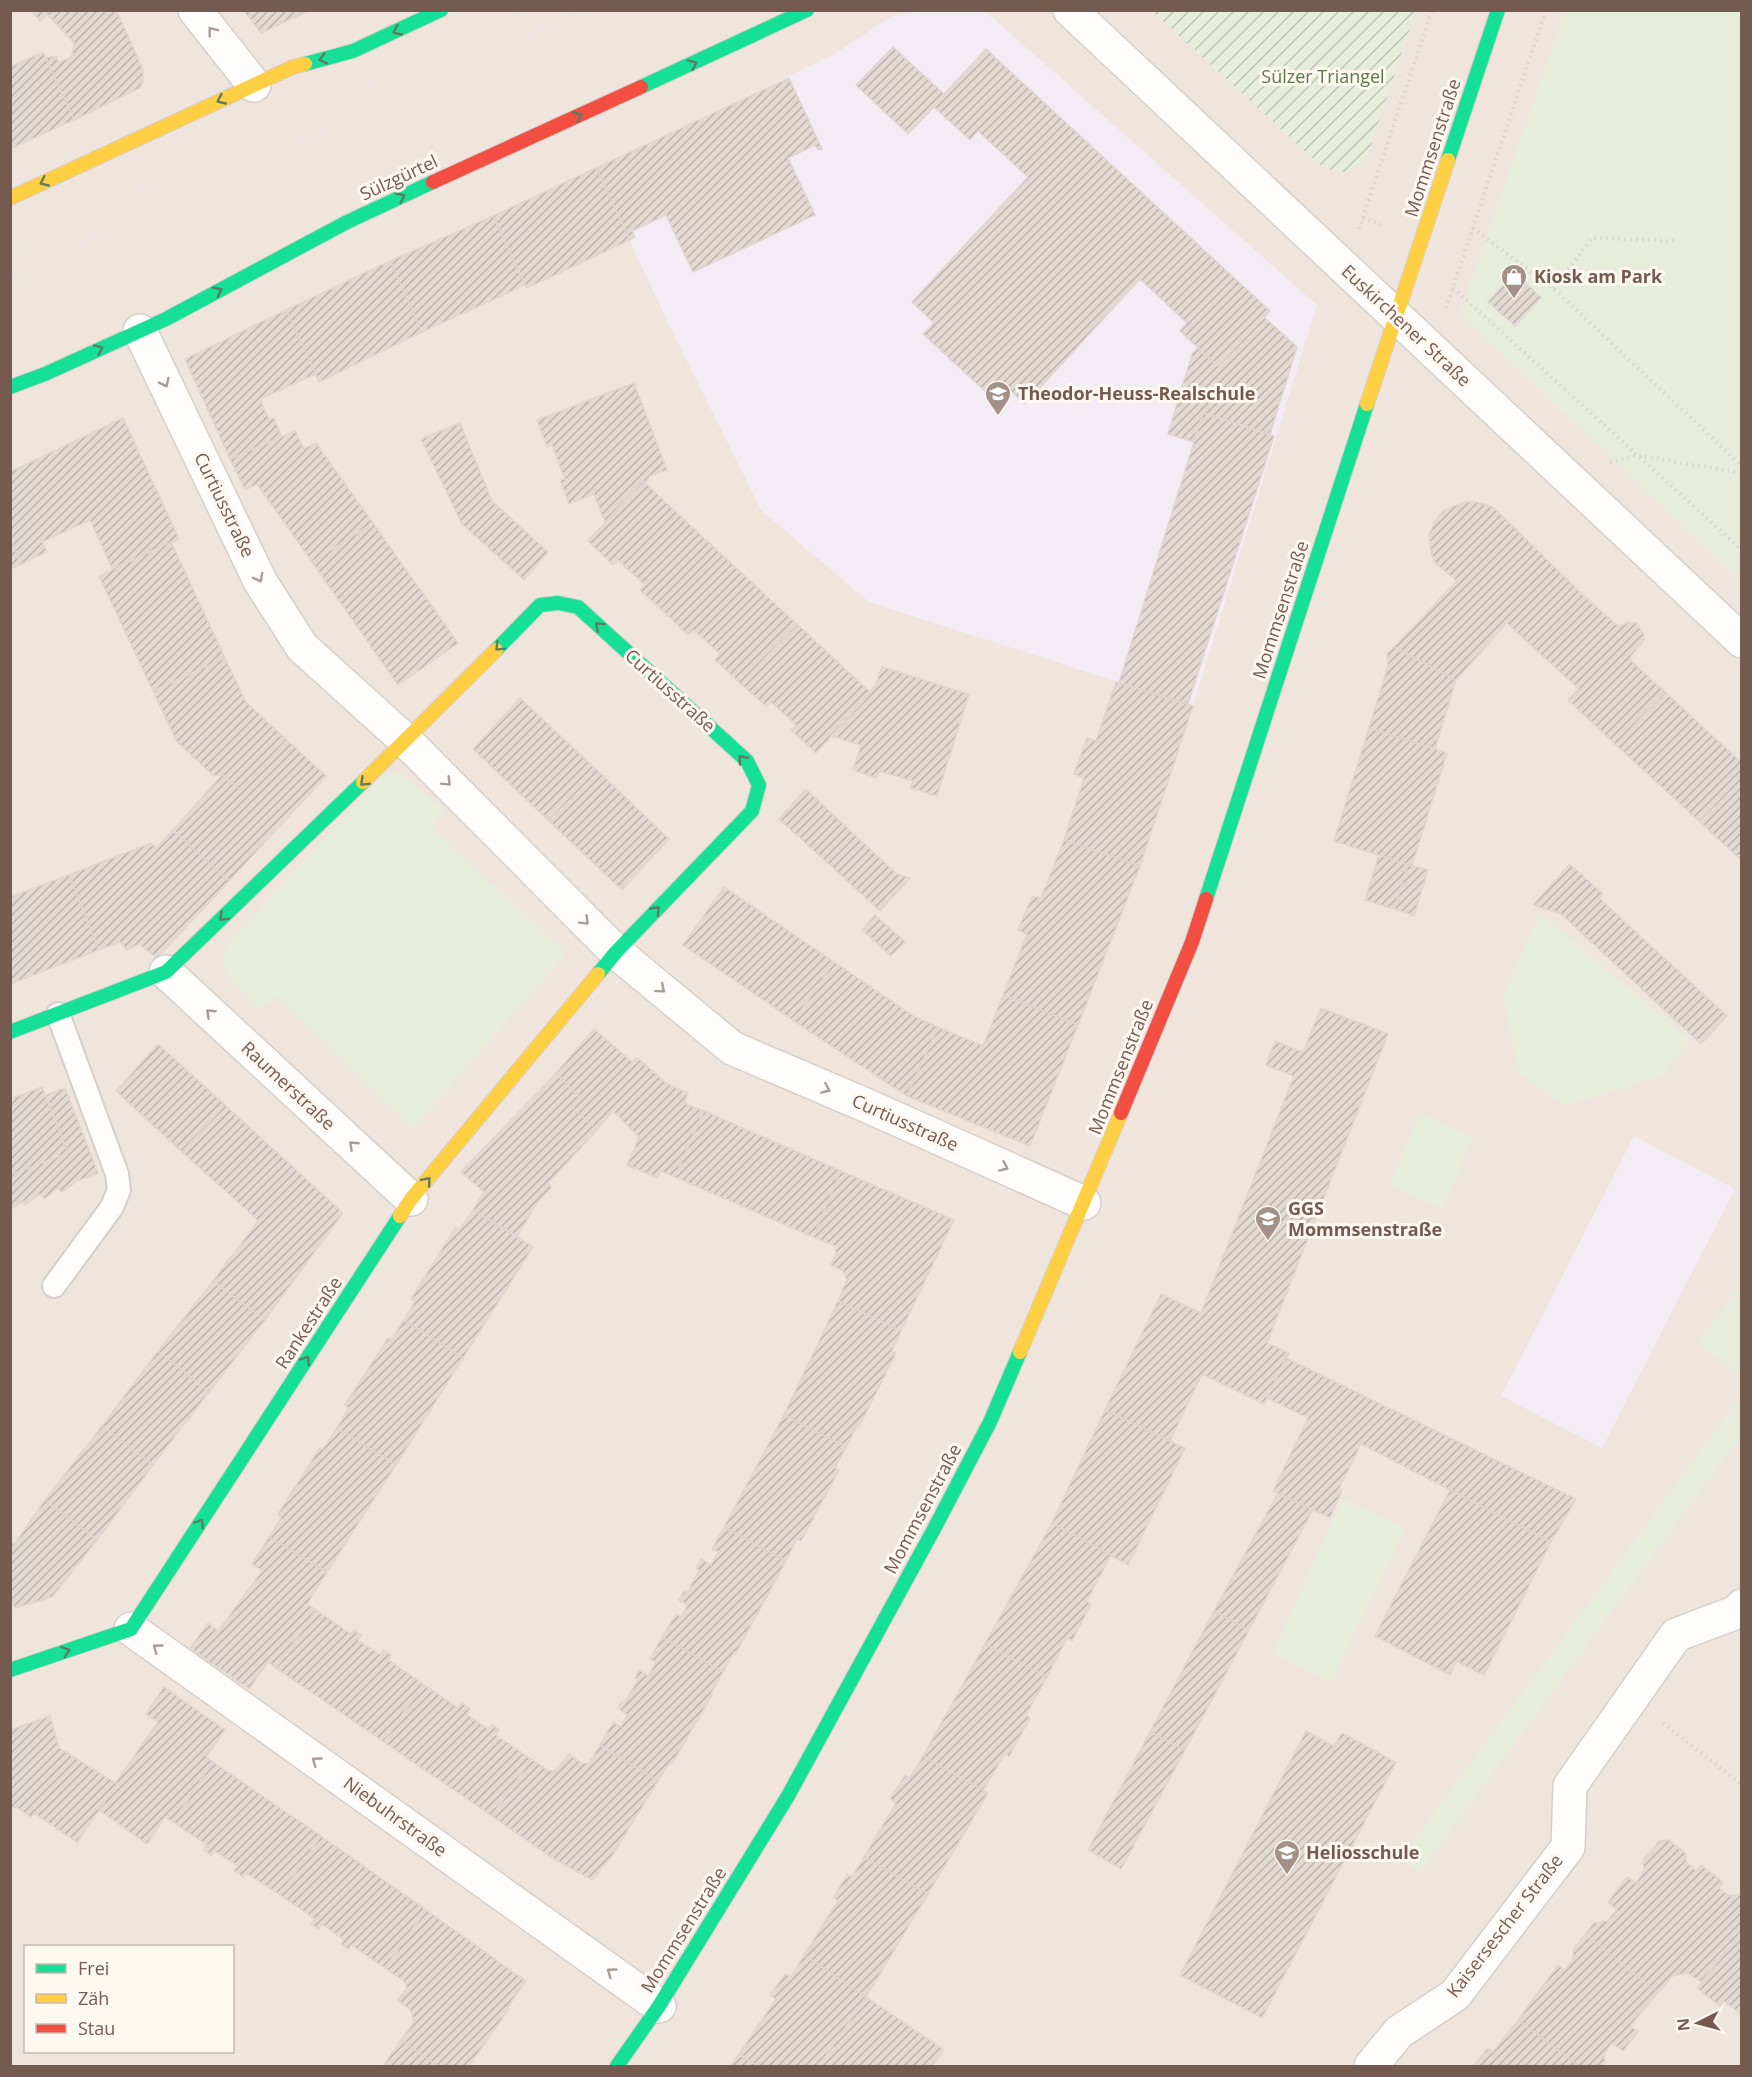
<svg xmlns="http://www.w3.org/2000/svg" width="1752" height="2077" font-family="'Open Sans',sans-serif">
	<defs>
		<pattern id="garden-furrows" width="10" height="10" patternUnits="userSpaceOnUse" patternTransform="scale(1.5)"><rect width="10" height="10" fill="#e6edda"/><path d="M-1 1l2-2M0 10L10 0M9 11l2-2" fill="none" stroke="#bfc3b3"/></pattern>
		<pattern id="building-hatch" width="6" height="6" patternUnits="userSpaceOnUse" patternTransform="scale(1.5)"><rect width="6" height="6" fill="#e2d9d3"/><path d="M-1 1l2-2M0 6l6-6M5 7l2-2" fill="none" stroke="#bcb3ae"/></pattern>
	</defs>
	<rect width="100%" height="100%" fill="#f8f3ee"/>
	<path fill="#f0e5dc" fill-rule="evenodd" d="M11,11H1741V2066H11ZM26,1946H232V2052H26Z"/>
	<g fill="#f4ecf4">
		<polygon points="922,11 985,11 1317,305 1193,706 869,602 761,510 668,323 596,168 833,55 892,16"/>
		<polygon points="1634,1136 1735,1189 1602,1448 1501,1396"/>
	</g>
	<g fill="#e6edda">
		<polygon points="1565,11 1741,11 1741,581 1460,314"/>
		<polygon points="387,771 402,773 444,810 431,827 566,953 413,1129 277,996 261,1010 232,981 221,962 228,943"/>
		<polygon points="1540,913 1690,1040 1662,1076 1565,1106 1519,1073 1503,996"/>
		<polygon points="1420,1114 1473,1137 1443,1209 1389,1185"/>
		<polygon points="1741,1285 1741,1376 1698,1343"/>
		<polygon points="1741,1396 1741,1436 1419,1873 1400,1859"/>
		<polygon points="1342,1499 1406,1528 1331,1683 1273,1653"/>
	</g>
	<path fill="url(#garden-furrows)" d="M1152,11H1416L1367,157C1351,175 1342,175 1321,166Z"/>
	<g fill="url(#building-hatch)" stroke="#e0d6d1" stroke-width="1.5">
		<polygon points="31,10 51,10 40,21"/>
		<polygon points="51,10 113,10 119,16 143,70 143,81 140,88 74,120 46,58 56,56 59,63 72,56 74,43 47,14"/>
		<polygon points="243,10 310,10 261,33"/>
		<polygon points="893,47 944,94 986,49 1270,311 1218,366 1180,331 1187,323 1140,279 1025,404 1000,381 988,394 923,334 934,323 912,302 1028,177 978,131 970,140 934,107 908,134 856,85"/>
		<polygon points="43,52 74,120 10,149 10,67"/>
		<polygon points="789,78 822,149 818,150 815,145 788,158 815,215 693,272 666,215 632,231 635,237 630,240 596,168"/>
		<polygon points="596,168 630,240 527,288 493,216"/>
		<polygon points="493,216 525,285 422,332 390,261"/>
		<polygon points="390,261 422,332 319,382 286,310"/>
		<polygon points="1514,273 1541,297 1515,326 1488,302"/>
		<polygon points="286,310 316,374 260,399 269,420 274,418 282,437 230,459 185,359"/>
		<polygon points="1264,317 1297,347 1270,434 1203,413 1194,442 1168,434 1192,354 1198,348 1218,366"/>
		<polygon points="634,383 667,470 650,476 645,483 643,481 605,522 594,494 569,504 560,480 565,479 552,445 547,447 537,420"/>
		<polygon points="1203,413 1274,436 1188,704 1119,683"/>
		<polygon points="123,418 179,539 112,569 90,520 42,542 47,552 22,564 10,539 10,472"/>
		<polygon points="460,423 492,501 548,552 524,580 462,524 421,439"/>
		<polygon points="295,431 304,449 316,443 373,523 312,562 257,484 245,490 230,459"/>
		<polygon points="643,481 720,553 664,612 640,590 645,585 618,560 613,565 588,541"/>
		<polygon points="1464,502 1476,502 1493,507 1584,596 1535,649 1507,623 1456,680 1394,647 1457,581 1435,563 1431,552 1429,535 1435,521 1444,510"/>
		<polygon points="373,523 458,643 398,685 312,562"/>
		<polygon points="10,539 22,564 10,569"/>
		<polygon points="171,542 225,658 153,691 99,576"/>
		<polygon points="720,553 797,624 741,684 715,660 720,654 694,630 688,635 664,612"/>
		<polygon points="1584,596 1619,627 1628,622 1636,623 1640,628 1644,635 1644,640 1629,659 1665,692 1616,745 1568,700 1579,689 1535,649"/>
		<polygon points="797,624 871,693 816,753 791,730 796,725 771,702 767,707 741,684"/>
		<polygon points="1394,647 1456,680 1435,749 1369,728 1388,666 1387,654"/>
		<polygon points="225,658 246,702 287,740 241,790 222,775 214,776 177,742 153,691"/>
		<polygon points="882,667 969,694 937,796 911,788 913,781 879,771 877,778 853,770 861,745 831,736 871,693 869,692 875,686"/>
		<polygon points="1116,682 1193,706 1140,866 1064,840 1084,778 1074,774 1087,738 1096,741"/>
		<polygon points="1665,692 1742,763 1742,775 1699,821 1616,745"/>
		<polygon points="520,698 596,769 548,820 473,749"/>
		<polygon points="1369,728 1447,753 1412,866 1334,841"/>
		<polygon points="287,740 326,776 229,881 173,830 222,775 241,790"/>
		<polygon points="596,769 669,839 622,890 548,820"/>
		<polygon points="1742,775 1742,861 1699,821"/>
		<polygon points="806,789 858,838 832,867 779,819"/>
		<polygon points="173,830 229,881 157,958 139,944 127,950 120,942 99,950 69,875 151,843 156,848"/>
		<polygon points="858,838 897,874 910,878 880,911 832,867"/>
		<polygon points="1064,840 1140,866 1078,1025 1003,995 1027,934 1018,930 1032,896 1041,898"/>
		<polygon points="1379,855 1408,865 1394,909 1365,900"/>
		<polygon points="1570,864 1603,894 1573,925 1561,914 1533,905"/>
		<polygon points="1408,865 1428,870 1414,916 1394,909"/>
		<polygon points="69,875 99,950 10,984 10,897"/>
		<polygon points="724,887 834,962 794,1021 683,945"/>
		<polygon points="1599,898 1727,1016 1701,1044 1573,925"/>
		<polygon points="875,915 905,942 891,956 862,930"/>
		<polygon points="834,962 915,1017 938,1027 907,1096 794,1021"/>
		<polygon points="1003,995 1078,1025 1030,1146 907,1096 938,1027 983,1046"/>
		<polygon points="1321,1008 1388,1034 1267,1343 1289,1353 1264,1404 1202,1374 1170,1441 1105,1410 1161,1294 1201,1313 1294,1076 1266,1065 1275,1041 1303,1052"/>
		<polygon points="594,1029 632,1062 636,1058 639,1059 666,1083 688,1093 684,1103 704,1111 675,1177 661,1171 657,1178 627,1165 639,1137 613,1111 597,1130 571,1106 579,1097 556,1073"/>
		<polygon points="158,1044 225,1105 182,1152 116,1091"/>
		<polygon points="556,1073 579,1097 571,1106 597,1130 549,1182 551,1188 536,1204 517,1237 473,1210 484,1192 461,1172"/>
		<polygon points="42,1087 68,1153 13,1175 10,1169 10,1099"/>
		<polygon points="65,1088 98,1173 77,1181 62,1192 58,1188 44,1199 40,1194 25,1205 23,1201 10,1210 10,1175 68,1153 46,1095"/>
		<polygon points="225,1105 293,1167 251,1214 182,1152"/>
		<polygon points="704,1111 841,1171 813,1237 675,1177"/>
		<polygon points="293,1167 343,1213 265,1320 213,1281 258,1221 251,1214"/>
		<polygon points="841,1171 954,1220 901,1331 838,1301 847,1280 843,1271 831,1265 836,1253 835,1246 813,1237"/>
		<polygon points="473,1210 533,1247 463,1358 404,1320 415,1301 411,1299 455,1228 460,1229"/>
		<polygon points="213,1281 265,1320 209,1392 158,1351"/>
		<polygon points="838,1301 901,1331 892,1351 896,1353 859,1427 857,1426 846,1447 784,1415"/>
		<polygon points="404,1320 463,1358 396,1465 337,1428 349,1408 345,1405 388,1338 391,1340"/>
		<polygon points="158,1351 209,1392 153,1465 102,1426"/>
		<polygon points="1286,1358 1576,1499 1551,1542 1361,1444 1339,1489 1342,1490 1330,1518 1273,1491 1308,1418 1267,1398"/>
		<polygon points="1105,1410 1185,1448 1128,1565 1052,1523"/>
		<polygon points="784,1415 846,1447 835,1468 839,1470 801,1541 797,1539 786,1561 724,1527"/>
		<polygon points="102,1426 153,1465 97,1540 45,1500"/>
		<polygon points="337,1428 396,1465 327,1572 269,1537 281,1518 278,1514 319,1449 323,1449"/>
		<polygon points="1450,1490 1551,1542 1484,1675 1456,1661 1450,1675 1375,1636"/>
		<polygon points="1278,1493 1313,1510 1249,1630 1214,1611"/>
		<polygon points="45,1500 97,1540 52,1597 15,1608 10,1594 10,1544 16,1542"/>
		<polygon points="1052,1523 1111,1555 1087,1601 1091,1604 1072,1641 1067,1638 1047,1677 985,1644"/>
		<polygon points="724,1527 786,1561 736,1653 734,1652 723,1672 662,1637 676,1614 681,1617 688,1605 679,1600 684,1591 687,1593 699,1570 696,1568 701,1559 711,1565 718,1552 712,1549"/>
		<polygon points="269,1537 327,1572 307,1604 316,1610 276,1668 268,1662 249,1689 190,1648 208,1623 218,1631 262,1571 252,1564"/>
		<polygon points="316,1610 351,1634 354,1630 362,1635 358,1640 380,1655 384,1650 391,1655 388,1660 423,1684 384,1742 276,1668"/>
		<polygon points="1214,1611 1249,1630 1185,1750 1150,1732"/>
		<polygon points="662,1637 723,1672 711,1694 712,1695 672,1764 669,1763 658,1781 600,1745 613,1722 621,1727 627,1715 618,1708 622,1701 625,1702 638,1680 635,1678 639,1670 648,1676 656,1662 650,1659"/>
		<polygon points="985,1644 1047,1677 1026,1715 1030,1718 1009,1757 1005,1753 983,1791 923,1756"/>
		<polygon points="423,1684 458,1708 462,1703 470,1709 466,1714 488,1729 492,1724 499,1730 496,1735 531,1759 492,1816 384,1742"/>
		<polygon points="164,1687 225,1730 206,1757 213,1762 173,1822 165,1817 147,1844 99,1810 117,1784 115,1783 158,1722 146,1714"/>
		<polygon points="50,1716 59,1748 117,1784 77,1842 78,1843 34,1813 31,1817 16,1807 10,1809 10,1730"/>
		<polygon points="1306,1731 1334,1746 1342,1733 1396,1762 1262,2018 1180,1975"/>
		<polygon points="1150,1732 1185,1750 1121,1869 1088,1850"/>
		<polygon points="600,1745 658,1781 612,1856 592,1880 551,1857 492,1816 531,1759 549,1771 555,1770 569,1754 581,1763 589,1763"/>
		<polygon points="923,1756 988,1793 928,1894 864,1857 896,1803 890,1799 905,1775 910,1778"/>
		<polygon points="213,1762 321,1836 280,1895 246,1873 243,1877 234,1871 238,1866 215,1851 211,1855 204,1850 207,1845 173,1822"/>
		<polygon points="321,1836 426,1910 385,1968 351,1945 348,1949 341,1944 344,1940 322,1924 319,1929 311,1924 315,1919 280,1895"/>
		<polygon points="1669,1840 1686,1854 1686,1862 1696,1871 1701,1865 1723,1882 1719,1888 1730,1896 1738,1894 1742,1897 1742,1931 1701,1982 1688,1973 1672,1976 1658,1993 1585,1934 1594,1923 1607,1921 1617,1910 1608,1902 1627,1877 1636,1883 1644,1871 1643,1860 1659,1841"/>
		<polygon points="864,1857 928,1894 866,1997 804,1955 838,1901 834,1897 847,1874 852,1877"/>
		<polygon points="426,1910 526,1981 507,2008 509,2009 469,2066 438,2066 401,2040 414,2022 411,2011 398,2000 407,1988 405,1982 385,1968"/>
		<polygon points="1742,1931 1742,2015 1724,2001 1720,2006 1697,1988"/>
		<polygon points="1585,1934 1658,1993 1630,2026 1638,2032 1623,2051 1612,2043 1604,2054 1605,2063 1602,2066 1579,2066 1518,2020 1558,1965 1565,1970 1573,1960 1573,1950"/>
		<polygon points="804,1955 866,1997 819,2066 758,2066 739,2054 776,1999 770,1995 785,1974 791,1977"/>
		<polygon points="866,1997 944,2050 932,2066 819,2066"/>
		<polygon points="1518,2020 1579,2066 1473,2066 1488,2048 1493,2052"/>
		<polygon points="401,2040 438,2066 383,2066"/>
		<polygon points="739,2054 758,2066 730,2066"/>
	</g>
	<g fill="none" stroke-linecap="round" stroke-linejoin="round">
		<defs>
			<polyline id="lane" points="54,1286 112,1207 119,1190 117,1174 58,1014"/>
			<g id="street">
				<polyline points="195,10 254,85"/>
				<polyline points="1070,10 1742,641"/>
				<polyline points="140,331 260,581 302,647 406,741 616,952 732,1048 870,1107 1084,1203"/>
				<polyline points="166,972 411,1199"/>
				<polyline points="131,1629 659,2006"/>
				<polyline points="1371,2066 1399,2032 1455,1995 1568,1847 1570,1786 1676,1635 1737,1612 1742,1606"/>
			</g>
			<g id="fast">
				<polyline points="305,64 353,51 441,10"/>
				<polyline points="641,87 807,10"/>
				<polyline points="1448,160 1498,10"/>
				<polyline points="10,387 45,374 166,319 347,222 433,182"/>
				<polyline points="496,650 540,605 558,603 578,607 747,761 759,785 752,811 616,952 598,974"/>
				<polyline points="1206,899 1367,404"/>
				<polyline points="10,1032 166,972 363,782"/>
				<polyline points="10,1670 131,1629 400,1216"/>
				<polyline points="617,2066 659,2006 788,1796 934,1529 990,1422 1020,1352"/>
			</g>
			<g id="slow">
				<polyline points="10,198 293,67 305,64"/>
				<polyline points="1367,404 1448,160"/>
				<polyline points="363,782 496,650"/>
				<polyline points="400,1216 411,1199 598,974"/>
				<polyline points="1020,1352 1121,1113"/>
			</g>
			<g id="jam">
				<polyline points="433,182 641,87"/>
				<polyline points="1121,1113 1192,942 1206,899"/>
			</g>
		</defs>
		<use href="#lane" stroke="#d5cfc9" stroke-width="26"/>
		<use href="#street" stroke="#d5cfc9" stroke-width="36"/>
		<use href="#fast" stroke="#d7d0ca" stroke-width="16"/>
		<use href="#slow" stroke="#d7d0ca" stroke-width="16"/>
		<use href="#jam" stroke="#d7d0ca" stroke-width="16"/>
		<g stroke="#dad3d0" stroke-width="4" stroke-dasharray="1.5 4.5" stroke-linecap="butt">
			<polyline points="1363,218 1384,226"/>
			<polyline points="1473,228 1554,289 1742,466"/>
			<polyline points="1359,229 1432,10"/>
			<polyline points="1453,288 1742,550"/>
			<polyline points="1554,289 1592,238 1676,241"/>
			<polyline points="1446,308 1546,10"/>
			<polyline points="1610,462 1637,455 1742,473"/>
			<polyline points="1663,1723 1742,1785"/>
		</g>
		<use href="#lane" stroke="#fefdfc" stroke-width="22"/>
		<use href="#street" stroke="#fefdfc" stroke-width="33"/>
		<use href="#fast" stroke="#16e098" stroke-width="14"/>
		<use href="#slow" stroke="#ffcf43" stroke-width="14"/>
		<use href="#jam" stroke="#f24e42" stroke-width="14"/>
		<g stroke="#e5e4e6" stroke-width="1.5">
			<polyline points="10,250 525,10"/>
			<polyline points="10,275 583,10"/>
		</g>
	</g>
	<defs><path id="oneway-chevron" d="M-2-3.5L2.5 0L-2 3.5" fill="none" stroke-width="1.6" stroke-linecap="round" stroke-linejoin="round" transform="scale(1.5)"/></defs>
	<g stroke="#ac9b94">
		<use href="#oneway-chevron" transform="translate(212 31) rotate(-128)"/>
		<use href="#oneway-chevron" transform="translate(165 383) rotate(64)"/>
		<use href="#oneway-chevron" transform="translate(259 578) rotate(62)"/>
		<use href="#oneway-chevron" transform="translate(447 782) rotate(45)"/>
		<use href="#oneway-chevron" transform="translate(585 921) rotate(45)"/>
		<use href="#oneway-chevron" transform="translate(661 989) rotate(40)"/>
		<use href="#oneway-chevron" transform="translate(210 1013) rotate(-137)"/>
		<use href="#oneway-chevron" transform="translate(826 1089) rotate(23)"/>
		<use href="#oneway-chevron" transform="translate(353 1145) rotate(-137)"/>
		<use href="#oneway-chevron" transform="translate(1004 1167) rotate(24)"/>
		<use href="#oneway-chevron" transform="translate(157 1648) rotate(-144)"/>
		<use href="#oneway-chevron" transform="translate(316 1761) rotate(-144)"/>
		<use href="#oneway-chevron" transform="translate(611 1972) rotate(-144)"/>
	</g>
	<g stroke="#5d7c61">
		<use href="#oneway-chevron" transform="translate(397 31) rotate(155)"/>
		<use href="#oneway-chevron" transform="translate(323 59) rotate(165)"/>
		<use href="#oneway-chevron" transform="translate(693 64) rotate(-25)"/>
		<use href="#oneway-chevron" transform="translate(221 100) rotate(155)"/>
		<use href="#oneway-chevron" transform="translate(578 116) rotate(-25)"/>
		<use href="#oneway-chevron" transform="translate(44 182) rotate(155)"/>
		<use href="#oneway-chevron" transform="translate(401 197) rotate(-25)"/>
		<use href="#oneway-chevron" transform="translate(218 291) rotate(-28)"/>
		<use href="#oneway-chevron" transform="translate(99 349) rotate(-25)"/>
		<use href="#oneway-chevron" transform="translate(599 626) rotate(-138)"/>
		<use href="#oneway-chevron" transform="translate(499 647) rotate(135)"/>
		<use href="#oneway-chevron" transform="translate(742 759) rotate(-132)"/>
		<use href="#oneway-chevron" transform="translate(364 782) rotate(136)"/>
		<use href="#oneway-chevron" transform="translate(656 910) rotate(-46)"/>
		<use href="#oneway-chevron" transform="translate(223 917) rotate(136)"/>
		<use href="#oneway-chevron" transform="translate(427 1181) rotate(-50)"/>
		<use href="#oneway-chevron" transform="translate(306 1360) rotate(-57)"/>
		<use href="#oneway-chevron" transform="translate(200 1523) rotate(-57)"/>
		<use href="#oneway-chevron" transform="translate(66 1651) rotate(-19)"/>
	</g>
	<defs>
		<symbol id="shop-pin" viewBox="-11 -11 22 30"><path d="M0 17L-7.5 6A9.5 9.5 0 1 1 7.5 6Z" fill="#a39087" stroke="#fef8f1"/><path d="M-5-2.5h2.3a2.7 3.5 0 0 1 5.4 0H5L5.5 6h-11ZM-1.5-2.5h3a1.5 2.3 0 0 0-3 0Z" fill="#fff"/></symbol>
		<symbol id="school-pin" viewBox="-11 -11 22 30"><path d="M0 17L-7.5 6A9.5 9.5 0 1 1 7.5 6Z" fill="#a39087" stroke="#fef8f1"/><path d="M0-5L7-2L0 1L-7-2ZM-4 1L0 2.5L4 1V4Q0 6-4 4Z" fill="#fff"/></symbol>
	</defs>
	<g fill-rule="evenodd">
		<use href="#shop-pin" x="1499" y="262" width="30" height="40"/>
		<use href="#school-pin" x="983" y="379" width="30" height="40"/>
		<use href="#school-pin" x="1253" y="1204" width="30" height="40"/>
		<use href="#school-pin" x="1272" y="1838" width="30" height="40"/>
	</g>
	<g text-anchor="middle" stroke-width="6" stroke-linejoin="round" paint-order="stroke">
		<g font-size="18" fill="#5a7948" stroke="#fef8f1">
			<text x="1323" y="83">Sülzer Triangel</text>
		</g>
		<g font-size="18" fill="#755a4f" stroke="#fef8f1">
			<text transform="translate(1433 148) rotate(-72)" y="6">Mommsenstraße</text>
			<text transform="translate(399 178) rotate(-25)" y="6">Sülzgürtel</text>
			<text transform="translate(1406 326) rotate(43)" y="6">Euskirchener Straße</text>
			<text transform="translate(224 505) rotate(64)" y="6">Curtiusstraße</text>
			<text transform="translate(1281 610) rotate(-72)" y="6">Mommsenstraße</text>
			<text transform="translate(670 691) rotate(42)" y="6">Curtiusstraße</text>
			<text transform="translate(1121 1067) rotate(-68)" y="6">Mommsenstraße</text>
			<text transform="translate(288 1086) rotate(43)" y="6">Raumerstraße</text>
			<text transform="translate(905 1123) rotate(24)" y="6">Curtiusstraße</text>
			<text transform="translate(309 1323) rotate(-57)" y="6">Rankestraße</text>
			<text transform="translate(923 1509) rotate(-62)" y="6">Mommsenstraße</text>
			<text transform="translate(395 1817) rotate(36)" y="6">Niebuhrstraße</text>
			<text transform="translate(1505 1926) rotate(-52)" y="6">Kaisersescher Straße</text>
			<text transform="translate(684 1930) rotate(-58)" y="6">Mommsenstraße</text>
		</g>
		<g font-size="18" font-weight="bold" fill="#755a4f" stroke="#fef8f1" text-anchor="start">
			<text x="1534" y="283">Kiosk am Park</text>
			<text x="1018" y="400">Theodor-Heuss-Realschule</text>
			<text x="1288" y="1215">GGS<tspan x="1288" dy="21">Mommsenstraße</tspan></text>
			<text x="1306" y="1859">Heliosschule</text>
		</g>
	</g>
	<rect width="1752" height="2077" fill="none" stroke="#755a4f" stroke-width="24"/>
	<rect x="24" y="1945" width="210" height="108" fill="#fef8f1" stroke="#c7b9b0" stroke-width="1.5"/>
	<rect x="36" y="1964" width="30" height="9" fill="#16e098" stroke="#c7b9b0" stroke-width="1.5"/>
	<text x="78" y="1975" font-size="18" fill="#755a4f">Frei</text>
	<rect x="36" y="1994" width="30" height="9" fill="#ffcf43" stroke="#c7b9b0" stroke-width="1.5"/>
	<text x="78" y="2005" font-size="18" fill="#755a4f">Zäh</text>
	<rect x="36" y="2024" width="30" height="9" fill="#f24e42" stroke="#c7b9b0" stroke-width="1.5"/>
	<text x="78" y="2035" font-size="18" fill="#755a4f">Stau</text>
	<g transform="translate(1698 2023) rotate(264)" stroke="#fef8f1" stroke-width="4.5" paint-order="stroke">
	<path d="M0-4.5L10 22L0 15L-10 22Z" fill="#755a4f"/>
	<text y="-9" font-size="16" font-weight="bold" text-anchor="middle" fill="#755a4f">N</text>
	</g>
</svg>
